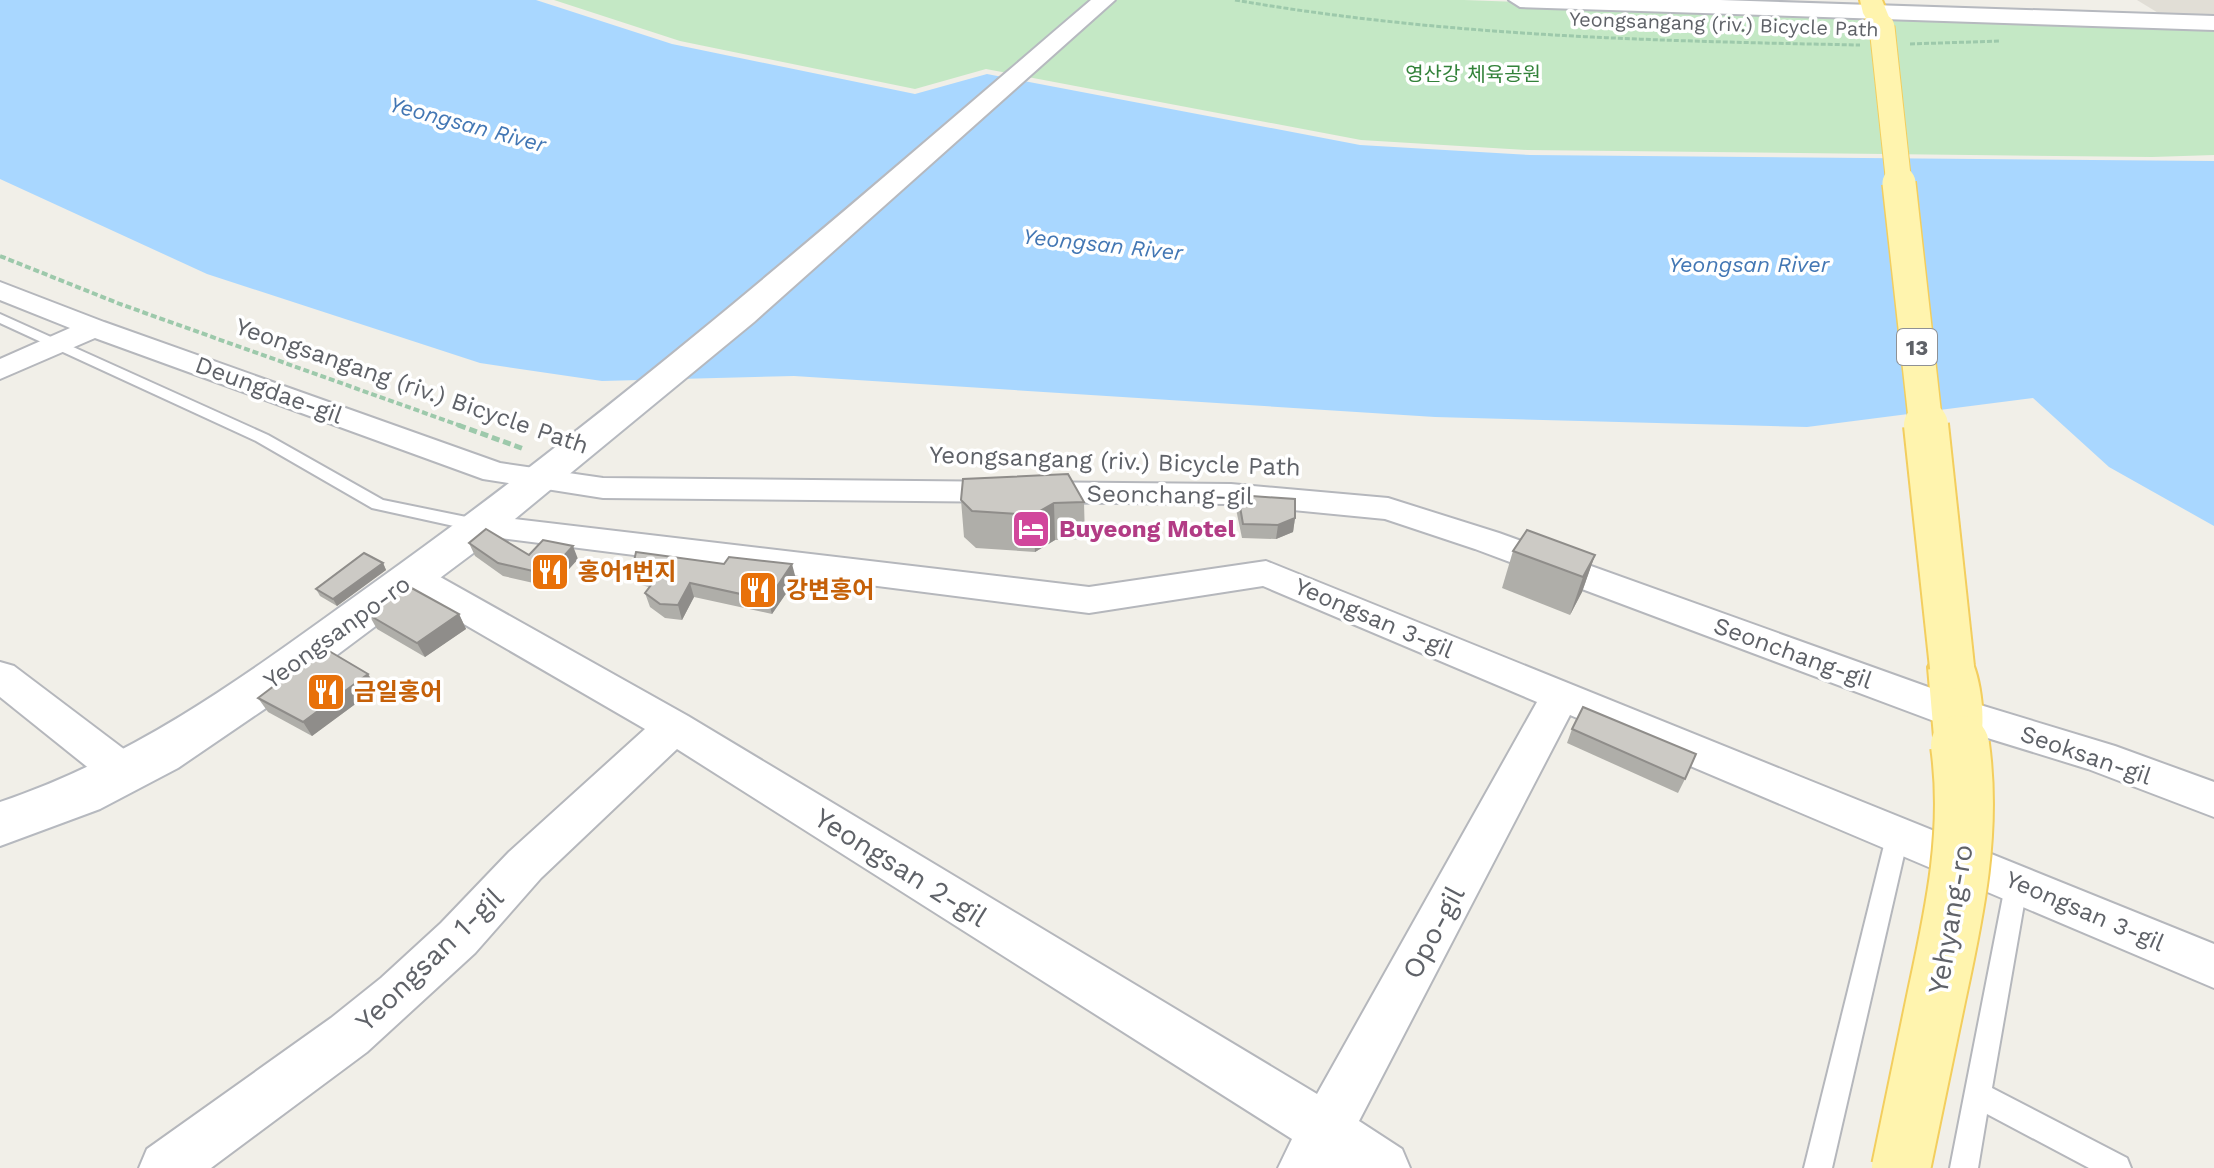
<svg xmlns="http://www.w3.org/2000/svg" width="2214" height="1168" font-family="'Work Sans','Noto Sans KR',sans-serif">
	<rect width="100%" height="100%" fill="#f1efe8"/>
	<polygon fill="#e1ded6" points="2137,0 2214,0 2214,16 2160,14"/>
	<polygon fill="#c4e8c5" points="554,0 1464,0 2214,27 2214,155 2152,157 1527,150 1361,140 986,69 915,89 680,41"/>
	<polygon fill="#a9d7ff" points="0,0 536,0 672,44 915,94 987,74 1360,145 1530,155 2214,161 2214,526 2109,467 2033,398 1807,427 1435,417 794,376 602,381 480,363 207,274 0,179"/>
	<g fill="none" stroke-linecap="round" stroke-linejoin="round">
		<defs>
			<g id="lane">
				<polygon points="0,314 268,435 383,500 481,520 490,526 481,532 372,508 256,441 0,323"/>
				<polygon points="1898,824 1906,827 1909,833 1832,1168 1804,1168 1887,833 1890,827"/>
				<polygon points="2017,871 2025,874 2028,881 1992,1088 2127,1158 2131,1168 2089,1168 1987,1114 1978,1168 1950,1168 2006,881 2009,874"/>
			</g>
			<g id="street">
				<polygon points="0,282 104,322 500,463 603,478 1231,484 1388,498 1499,533 1967,701 2115,746 2214,782 2214,817 2088,769 1942,724 1475,549 1385,519 1231,504 603,498 483,479 95,338 0,379 0,359 70,328 0,300"/>
				<polygon points="481,515 1089,587 1266,561 2214,944 2214,988 1570,715 1359,1121 1402,1149 1410,1168 1278,1168 1292,1139 677,749 541,878 475,953 367,1052 211,1168 139,1168 147,1149 331,1018 381,978 441,923 509,852 645,729 400,587 395,578 400,569 413,566 426,569 688,716 1317,1094 1537,702 1263,586 1089,613 469,534 464,526 469,518"/>
				<polygon points="0,662 14,666 141,762 147,774 141,786 126,791 111,786 0,697"/>
			</g>
			<g id="secondary">
				<path d="M1091,0H1115L754,322L476,551L266,708L178,768L100,809L0,846V802C143,754 254,669 375,582C626,403 857,200 1091,0Z"/>
				<polygon points="1509,0 1720,0 2214,16 2214,30 1520,7"/>
			</g>
			<g id="primary">
				<polygon points="1860,0 1882,0 1893,27 1890,32 1874,32 1863,13"/>
				<path d="M1952,650L1969,655C1981,676 1988,729 1977,751L1959,756L1941,751L1934,737L1928,667L1935,655Z"/>
			</g>
		</defs>
		<use href="#lane" stroke="#b5b7bc" stroke-width="4"/>
		<use href="#street" stroke="#b5b7bc" stroke-width="4"/>
		<use href="#secondary" stroke="#b6b9bf" stroke-width="4"/>
		<use href="#primary" stroke="#f3ce5e" stroke-width="4"/>
		<g stroke="#9dc9ab" stroke-width="3" stroke-dasharray="5 2" stroke-linecap="butt">
			<path d="M1235,0C1442,36 1650,41 1860,45"/>
			<polyline points="1910,44 2000,41"/>
		</g>
		<polyline stroke="#9dc9ab" stroke-width="4" stroke-dasharray="6 3" stroke-linecap="butt" points="0,256 120,304 464,427"/>
		<polyline stroke="#9dc9ab" stroke-width="5" stroke-dasharray="8 4" stroke-linecap="butt" points="458,425 524,449"/>
		<use href="#lane" fill="#fff" fill-rule="evenodd"/>
		<use href="#street" fill="#fff" fill-rule="evenodd"/>
		<use href="#secondary" fill="#fff" fill-rule="evenodd"/>
		<use href="#primary" fill="#fff4ae" fill-rule="evenodd"/>
		<defs>
			<polyline id="primary-bridge-far3" points="1882,27 1899,185"/>
			<polyline id="primary-bridge-far2" points="1899,183 1926,427"/>
			<g id="primary-bridge-far1">
				<polyline points="1926,425 1952,667"/>
				<polyline points="1959,737 1960,747"/>
			</g>
			<path id="primary-bridge" d="M1901,1168C1913,1110 1925,1052 1937,994C1955,911 1972,830 1960,745"/>
		</defs>
		<use href="#primary-bridge-far3" stroke="#f3ce5e" stroke-width="27" stroke-linecap="butt"/>
		<use href="#primary-bridge-far2" stroke="#f3ce5e" stroke-width="36" stroke-linecap="butt"/>
		<use href="#primary-bridge-far1" stroke="#f3ce5e" stroke-width="48" stroke-linecap="butt"/>
		<use href="#primary-bridge" stroke="#f3ce5e" stroke-width="62" stroke-linecap="butt"/>
		<use href="#primary-bridge-far3" stroke="#fff4ae" stroke-width="25"/>
		<use href="#primary-bridge-far2" stroke="#fff4ae" stroke-width="33"/>
		<use href="#primary-bridge-far1" stroke="#fff4ae" stroke-width="44"/>
		<use href="#primary-bridge" stroke="#fff4ae" stroke-width="58"/>
	</g>
	<g fill="#afaea9">
		<polygon points="1238,495 1295,518 1293,532 1276,539 1242,538 1236,509"/>
		<polygon points="961,500 1084,502 1085,539 1055,540 1035,552 976,548 964,537"/>
		<polygon points="469,543 529,555 578,559 560,579 562,584 560,589 503,576 475,556"/>
		<polygon points="1513,551 1595,555 1582,592 1570,615 1502,588"/>
		<polygon points="383,563 386,570 337,606 320,596 316,589"/>
		<polygon points="632,570 796,579 772,614 694,597 682,620 665,618 650,607 645,593 649,587 637,584"/>
		<polygon points="459,614 466,629 425,657 377,629 369,615"/>
		<polygon points="377,688 312,736 268,712 258,698"/>
		<polygon points="1572,729 1685,779 1678,793 1567,743"/>
	</g>
	<g fill="#8f8d8a">
		<polygon points="1054,503 1055,540 1035,552 1033,515"/>
		<polygon points="1295,518 1293,532 1276,539 1278,525"/>
		<polygon points="573,546 578,559 560,579 562,584 560,589 552,569"/>
		<polygon points="1595,555 1582,592 1570,615 1583,577"/>
		<polygon points="383,563 386,570 337,606 333,599"/>
		<polygon points="792,564 796,579 772,614 768,600"/>
		<polygon points="690,583 694,597 682,620 678,605"/>
		<polygon points="459,614 466,629 425,657 417,643"/>
		<polygon points="368,674 377,688 312,736 303,722"/>
	</g>
	<g fill="#cccac5" stroke="#8f8d8a" stroke-width="2">
		<polygon points="1068,474 1084,502 1054,503 1033,515 972,511 961,500 963,479"/>
		<polygon points="1238,495 1295,499 1295,518 1278,525 1243,524"/>
		<polygon points="486,529 529,555 543,540 573,546 552,569 557,571 555,576 498,563 469,543"/>
		<polygon points="1527,530 1595,555 1583,577 1513,551"/>
		<polygon points="636,552 724,564 729,557 792,564 768,600 690,583 678,605 660,604 645,593 658,576 632,570"/>
		<polygon points="364,553 383,563 333,599 316,589"/>
		<polygon points="408,586 459,614 417,643 369,615"/>
		<polygon points="324,648 368,674 303,722 258,698"/>
		<polygon points="1583,707 1696,754 1685,779 1572,729"/>
	</g>
	<defs>
		<symbol id="hotel-square" viewBox="-11 -11 22 22"><rect x="-9" y="-9" width="18" height="18" rx="4" fill="#d1479c" stroke="#fff"/><path d="M-6-4.5h1.5V1H6V5H4.5V3h-9V5H-6ZM-4 0a1.8 1.8 0 1 1 3.6 0ZM.5 0V-2.5h3Q6-2.5 6 0Z" fill="#fff"/></symbol>
		<symbol id="restaurant-square" viewBox="-11 -11 22 22"><rect x="-9" y="-9" width="18" height="18" rx="4" fill="#e8710a" stroke="#fff"/><path d="M-5-6h1v4h1v-4h1v4h1v-4h1v5L-1.5 .5V6h-2V.5L-5-1ZM5-6V6H3V1.5H1.5Q1.5-4 5-6Z" fill="#fff"/></symbol>
	</defs>
	<g fill-rule="evenodd">
		<use href="#hotel-square" x="1009" y="507" width="44" height="44"/>
		<use href="#restaurant-square" x="528" y="550" width="44" height="44"/>
		<use href="#restaurant-square" x="736" y="568" width="44" height="44"/>
		<use href="#restaurant-square" x="304" y="670" width="44" height="44"/>
	</g>
	<g text-anchor="middle" stroke-width="7" stroke-linejoin="round" paint-order="stroke">
		<g font-size="20" fill="#5f6268" stroke="#fff">
			<text transform="translate(1724 24) rotate(2)" y="7">Yeongsangang (riv.) Bicycle Path</text>
		</g>
		<g font-size="20" fill="#33823a" stroke="#fff">
			<text x="1473" y="81">영산강 체육공원</text>
		</g>
		<g font-size="22" font-style="italic" fill="#4377b4" stroke="#fff">
			<text transform="translate(468 124) rotate(15)" y="8">Yeongsan River</text>
			<text transform="translate(1103 244) rotate(6)" y="8">Yeongsan River</text>
			<text x="1749" y="272">Yeongsan River</text>
		</g>
		<rect fill="#fff" stroke="#8f9195" stroke-width="2" x="1897" y="329" width="40" height="36" rx="6"/>
		<g font-size="22" font-weight="bold" fill="#5f6268">
			<text x="1917" y="355">13</text>
		</g>
		<g font-size="24" fill="#5f6268" stroke="#fff">
			<text transform="translate(412 386) rotate(19)" y="8">Yeongsangang (riv.) Bicycle Path</text>
			<text transform="translate(269 390) rotate(20)" y="8">Deungdae-gil</text>
			<text transform="translate(1115 461) rotate(2)" y="8">Yeongsangang (riv.) Bicycle Path</text>
			<text transform="translate(1170 495) rotate(1)" y="8">Seonchang-gil</text>
			<text transform="translate(1374 618) rotate(23)" y="8">Yeongsan 3-gil</text>
			<text transform="translate(337 632) rotate(-36)" y="8">Yeongsanpo-ro</text>
			<text transform="translate(1793 653) rotate(20)" y="8">Seonchang-gil</text>
			<text transform="translate(2086 755) rotate(19)" y="8">Seoksan-gil</text>
			<text transform="translate(2085 911) rotate(23)" y="8">Yeongsan 3-gil</text>
		</g>
		<g font-size="24" font-weight="bold" fill="#b23c85" stroke="#fff" text-anchor="start">
			<text x="1059" y="537">Buyeong Motel</text>
		</g>
		<g font-size="24" font-weight="bold" fill="#c56008" stroke="#fff" text-anchor="start">
			<text x="578" y="580">홍어1번지</text>
			<text x="786" y="598">강변홍어</text>
			<text x="354" y="700">금일홍어</text>
		</g>
		<g font-size="28" fill="#5f6268" stroke="#fff">
			<text transform="translate(901 867) rotate(32)" y="10">Yeongsan 2-gil</text>
			<text transform="translate(1950 919) rotate(-80)" y="10">Yehyang-ro</text>
			<text transform="translate(1433 932) rotate(-62)" y="10">Opo-gil</text>
			<text transform="translate(429 959) rotate(-44)" y="10">Yeongsan 1-gil</text>
		</g>
	</g>
</svg>
